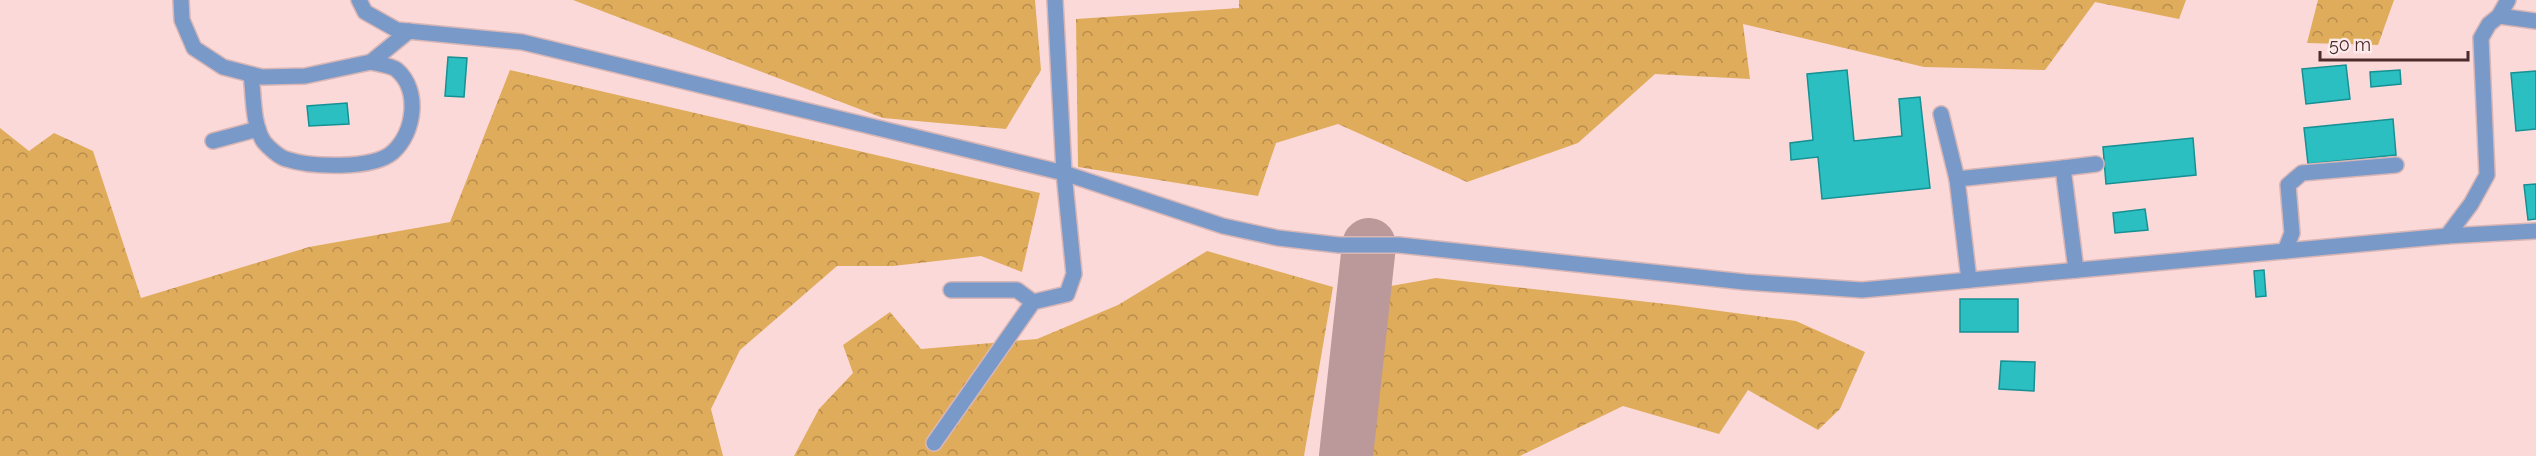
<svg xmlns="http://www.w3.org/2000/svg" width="2536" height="456" font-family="Raleway,sans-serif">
	<defs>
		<pattern id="forest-crowns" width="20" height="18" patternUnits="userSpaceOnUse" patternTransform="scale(1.5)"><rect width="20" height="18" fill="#dfac5c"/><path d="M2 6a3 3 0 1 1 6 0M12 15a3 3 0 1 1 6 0" fill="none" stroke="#b78c4c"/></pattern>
	</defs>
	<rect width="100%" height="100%" fill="#fcd9d9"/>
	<g fill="url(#forest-crowns)">
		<polygon points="573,0 1035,0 1041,70 1006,129 883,118"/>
		<polygon points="1239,0 2186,0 2179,19 2095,2 2045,70 1924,67 1743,24 1750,79 1655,74 1578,143 1467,182 1338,124 1276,143 1258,196 1078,167 1076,19 1239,8"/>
		<polygon points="2318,0 2394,0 2378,45 2307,43"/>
		<polygon points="510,70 1040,193 1022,272 981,256 893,266 837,266 740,350 711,409 723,456 0,456 0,128 29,151 54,133 93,151 141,298 309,247 450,222"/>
		<polygon points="1207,251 1333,287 1304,456 794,456 819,409 853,373 843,345 890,312 921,349 1037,339 1118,305"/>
		<polygon points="1436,278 1675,305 1796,321 1865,352 1840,409 1818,430 1748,390 1719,434 1623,406 1520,456 1359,456 1365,338 1385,287"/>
	</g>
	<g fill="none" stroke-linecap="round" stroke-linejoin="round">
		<polyline stroke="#bb999a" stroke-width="54" points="1346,456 1369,245"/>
	</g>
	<g fill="#2bbfc2" stroke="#169093" stroke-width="1.5">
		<polygon points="448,57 467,58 464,97 445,96"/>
		<polygon points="2346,65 2350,99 2306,104 2302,69"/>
		<polygon points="1847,70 1854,141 1902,136 1899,99 1920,97 1930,188 1822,199 1818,157 1791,160 1790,143 1813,140 1807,74"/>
		<polygon points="2400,70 2401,84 2371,87 2370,72"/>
		<polygon points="2536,71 2536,129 2516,131 2511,73"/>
		<polygon points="347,103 349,124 309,126 307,106"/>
		<polygon points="2393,119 2396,155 2308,164 2304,128"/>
		<polygon points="2193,138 2196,175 2106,184 2103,147"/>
		<polygon points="2536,184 2536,219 2528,220 2524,185"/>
		<polygon points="2145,209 2148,230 2115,233 2113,213"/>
		<polygon points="2264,270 2266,296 2256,297 2254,271"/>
		<rect x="1960" y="299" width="58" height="33"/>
		<polygon points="2001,361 2035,362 2034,391 1999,389"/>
	</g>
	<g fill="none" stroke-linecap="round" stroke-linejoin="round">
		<defs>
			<g id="minor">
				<polyline points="181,0 182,20 194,48 223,67 262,77 305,76 371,62 409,31"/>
				<polyline points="359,0 365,12 397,30 522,42 1064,173 1223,226 1278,238 1339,245 1399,245 1745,282 1862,290 2447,236 2536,231"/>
				<polyline points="2499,16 2508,0"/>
				<path d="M251,75C254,95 252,124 264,142C269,148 279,157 286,159C310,167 373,170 393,152C415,132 420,90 397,70C391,65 378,64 371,62"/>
				<polyline points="1941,114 1957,179"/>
				<polyline points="213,141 258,129"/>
				<polyline points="2063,168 2096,164"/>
				<polyline points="2447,236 2471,204 2487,175 2481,38 2489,24 2499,16 2536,21"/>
				<polyline points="2285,251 2292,233 2288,185 2302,173 2396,165"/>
				<polyline points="1969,280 1957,179 2063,168 2076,270"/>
				<polyline points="951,290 1017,290 1033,302"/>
				<polyline points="934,443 1033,302 1067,294 1074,274 1064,173 1055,0"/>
			</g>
		</defs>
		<use href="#minor" stroke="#d9b6b6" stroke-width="18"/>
		<use href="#minor" stroke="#799ac9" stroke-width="15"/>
	</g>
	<path d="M2320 51v9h148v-9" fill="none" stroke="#4b2b2c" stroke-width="3"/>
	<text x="2329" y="51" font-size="18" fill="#4b2b2c" stroke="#fdebeb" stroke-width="4.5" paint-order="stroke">50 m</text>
</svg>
